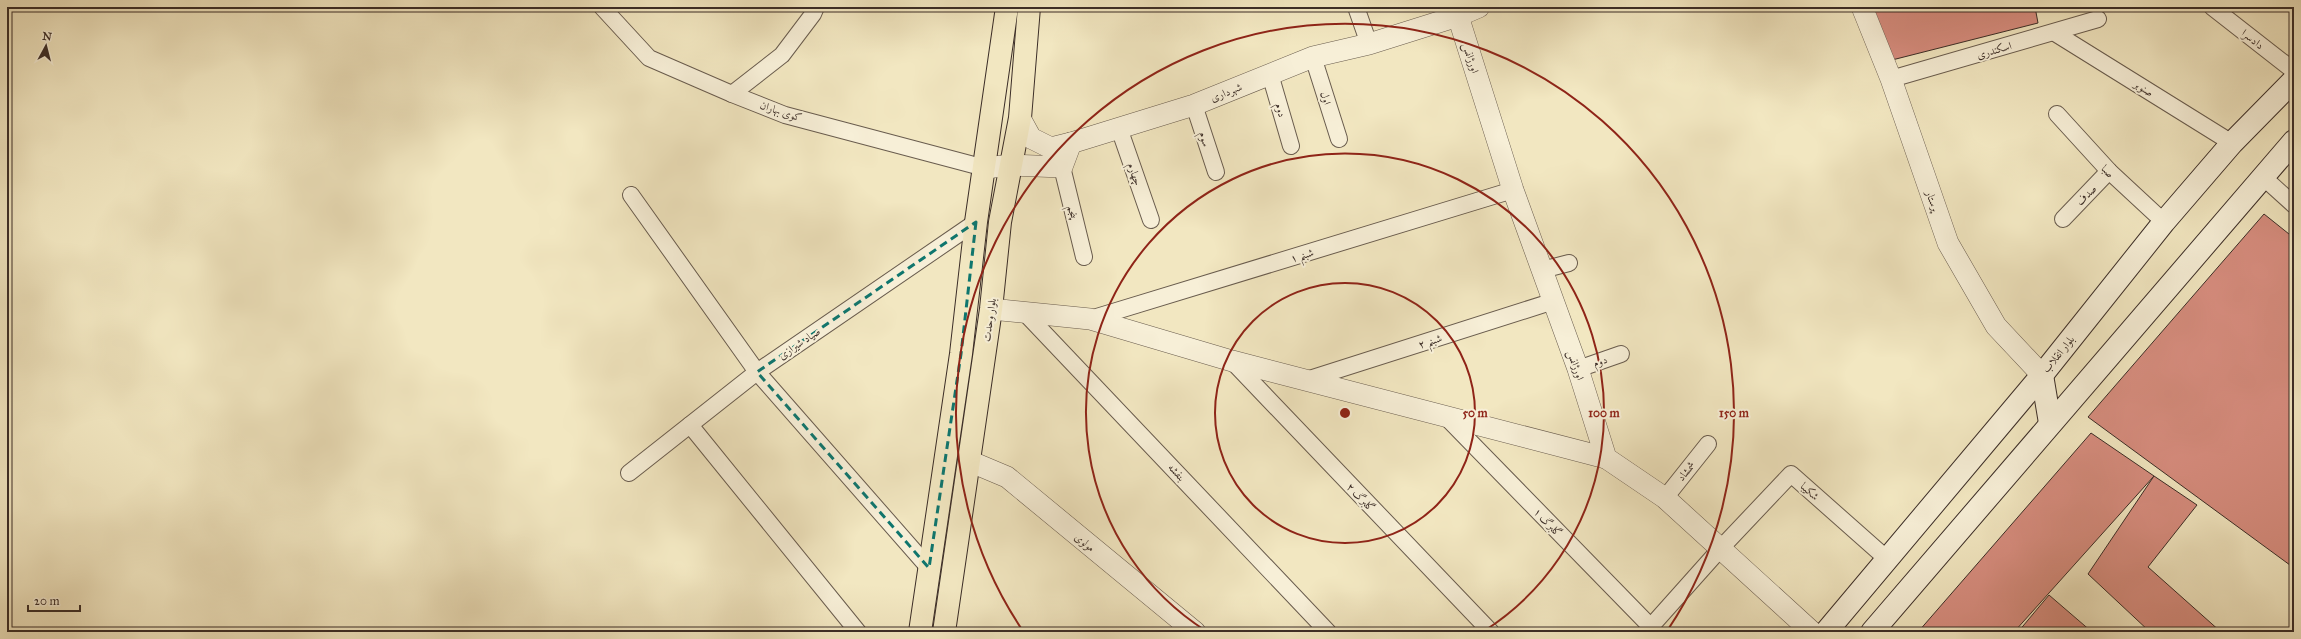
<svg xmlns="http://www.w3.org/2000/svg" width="2301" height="639" font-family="'IM FELL Great Primer',Amiri,serif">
	<rect width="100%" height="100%" fill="#f2e7c1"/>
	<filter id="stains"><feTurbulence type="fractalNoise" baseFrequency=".005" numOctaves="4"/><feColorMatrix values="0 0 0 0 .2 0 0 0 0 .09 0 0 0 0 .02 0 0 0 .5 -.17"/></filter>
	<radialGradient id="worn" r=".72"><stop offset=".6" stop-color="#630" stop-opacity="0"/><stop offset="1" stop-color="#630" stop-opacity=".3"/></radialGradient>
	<g fill="#d78d7f" stroke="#3b2d27">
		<polygon points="1872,7 2035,7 2038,23 1892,60"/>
		<polygon points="2264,214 2294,238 2294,568 2088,417"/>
		<polygon points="2091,433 2154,476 2014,632 1918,632"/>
		<polygon points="2154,476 2197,505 2148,567 2221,632 2150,632 2088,574"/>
		<polygon points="2049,595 2092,632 2018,632"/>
	</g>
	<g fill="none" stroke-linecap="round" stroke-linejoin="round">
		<defs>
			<g id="minor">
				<polyline points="602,7 649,58 732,94 785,115 985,168"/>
				<polyline points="1356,7 1369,44"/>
				<polyline points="2212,7 2294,71"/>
				<polyline points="2055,33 2232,143"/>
				<polyline points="1313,57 1339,139"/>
				<polyline points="1270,74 1291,146"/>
				<polyline points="1891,79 2098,19"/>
				<polyline points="732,94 782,55 813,14 816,7"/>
				<polyline points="1194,105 1216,172"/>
				<polyline points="2057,114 2109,171 2164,222"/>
				<polyline points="1119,128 1151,220"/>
				<polyline points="1062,167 1084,257"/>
				<polyline points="2262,176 2294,205"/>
				<polyline points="631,195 757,372 929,568"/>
				<polyline points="2063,219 2109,171"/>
				<polyline points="1542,270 1569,263"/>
				<polyline points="1025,313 1328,632"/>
				<polyline points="1090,319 1513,190"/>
				<polyline points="1232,361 1491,632"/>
				<polyline points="1578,369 1621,354"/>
				<polyline points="1306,380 1554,301"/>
				<polyline points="1446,417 1651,627"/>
				<polyline points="690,425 858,632"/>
				<polyline points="629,473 757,372 976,222"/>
				<polyline points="1665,498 1708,444"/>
				<polyline points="1646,632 1721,548 1791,474 1887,559"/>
			</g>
			<g id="tertiary">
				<polyline points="1862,7 1891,79 1948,243 1996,326 2042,375"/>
				<polyline points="1458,16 1513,190 1578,369 1606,458 1665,498 1812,632"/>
				<polyline points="1020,118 1031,138 1051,148 1071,143"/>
				<polyline points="985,168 1012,165 1062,167 1071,143 1194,105 1313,57 1369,44 1458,16 1479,7"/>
				<polyline points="991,309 1090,319 1232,361 1606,458"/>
				<polyline points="969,461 1007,477 1195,632"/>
			</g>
			<g id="secondary">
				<polyline points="2042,375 2050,423"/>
				<polyline points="1826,632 2042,375 2164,222 2232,143 2294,80"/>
				<polyline points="1872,632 2294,141"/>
			</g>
			<g id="primary">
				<polyline points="920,632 961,354 976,222 1007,7"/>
				<polyline points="944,632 991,309 1000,222 1020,118 1029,7"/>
			</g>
		</defs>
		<use href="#minor" stroke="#695c4e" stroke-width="18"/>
		<use href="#tertiary" stroke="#695c4e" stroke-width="22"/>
		<use href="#secondary" stroke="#3b2d27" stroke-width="24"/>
		<use href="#primary" stroke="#3b2d27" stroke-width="24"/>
		<use href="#minor" stroke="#f7efd7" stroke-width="16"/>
		<use href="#tertiary" stroke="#f7efd7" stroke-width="21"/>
		<use href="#secondary" stroke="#f7efd7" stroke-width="22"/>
		<use href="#primary" stroke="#f2e7c1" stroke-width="22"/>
	</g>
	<path fill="none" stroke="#0f766e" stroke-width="3" stroke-dasharray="8 5" stroke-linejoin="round" d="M976,222L961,354L929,568L757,372Z"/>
	<g fill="none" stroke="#8f2418" stroke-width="2">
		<circle cx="1345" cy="413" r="130"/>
		<path d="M1206 631A259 259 0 1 1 1484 631"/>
		<path d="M1023 631A389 389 0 1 1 1667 631"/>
	</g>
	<g text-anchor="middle" stroke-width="4" stroke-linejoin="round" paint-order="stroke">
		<g font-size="11" fill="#3b2d27" stroke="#f7efd7">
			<text transform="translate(2253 39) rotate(38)" y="4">دادسرا</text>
			<text transform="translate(1994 50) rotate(-16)" y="4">اسکندری</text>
			<text transform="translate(1471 58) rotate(72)" y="4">اورژانس</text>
			<text transform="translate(2144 88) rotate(32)" y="4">صنوبر</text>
			<text transform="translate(1226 92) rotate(-22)" y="4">شهرداری</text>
			<text transform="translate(1326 98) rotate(73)" y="4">اول</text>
			<text transform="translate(1281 110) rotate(73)" y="4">دوم</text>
			<text transform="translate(781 111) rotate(18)" y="4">کوی بهاران</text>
			<text transform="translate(1205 139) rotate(72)" y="4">سوم</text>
			<text transform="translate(2108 171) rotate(45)" y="4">صبا</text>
			<text transform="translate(1135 174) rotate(71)" y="4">چهارم</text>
			<text transform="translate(2086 195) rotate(-46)" y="4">صدف</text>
			<text transform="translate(1933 201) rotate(71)" y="4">پرستار</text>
			<text transform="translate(1073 212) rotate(76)" y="4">پنجم</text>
			<text transform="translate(1302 255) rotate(-17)" y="4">شبنم ۱</text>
			<text transform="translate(989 320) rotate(-82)" y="4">بلوار وحدت</text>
			<text transform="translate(1430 341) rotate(-18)" y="4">شبنم ۲</text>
			<text transform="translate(799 343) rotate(-34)" y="4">صیاد شیرازی</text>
			<text transform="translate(2058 354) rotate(-51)" y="4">بلوار انقلاب</text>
			<text transform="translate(1600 361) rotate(-19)" y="4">دوم</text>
			<text transform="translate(1576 365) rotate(71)" y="4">اورژانس</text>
			<text transform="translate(1686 471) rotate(-51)" y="4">شمشاد</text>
			<text transform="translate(1177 472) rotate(47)" y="4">بنفشه</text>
			<text transform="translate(1810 491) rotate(42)" y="4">شکیبا</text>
			<text transform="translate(1361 497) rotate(46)" y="4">گلبرگ ۲</text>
			<text transform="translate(1548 522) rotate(46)" y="4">گلبرگ ۱</text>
			<text transform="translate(1085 542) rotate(39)" y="4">مولوی</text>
		</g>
	</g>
	<circle cx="1345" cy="413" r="6" fill="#8f2418" stroke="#f7efd7" stroke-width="2"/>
	<g font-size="12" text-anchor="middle" font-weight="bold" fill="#8f2418" stroke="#f7efd7" stroke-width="4" stroke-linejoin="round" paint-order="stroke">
		<text x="1475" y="417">50 m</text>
		<text x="1604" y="417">100 m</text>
		<text x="1734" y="417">150 m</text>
	</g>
	<rect width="2301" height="639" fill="none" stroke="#f2e7c1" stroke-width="24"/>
	<rect x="8" y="8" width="2285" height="623" fill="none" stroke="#3b2d27" stroke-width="2"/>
	<rect x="12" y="12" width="2277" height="615" fill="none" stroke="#3b2d27"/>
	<g transform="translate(46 46) rotate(7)" stroke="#f7efd7" stroke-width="3" paint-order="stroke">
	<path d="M0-3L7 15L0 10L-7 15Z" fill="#3b2d27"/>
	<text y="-6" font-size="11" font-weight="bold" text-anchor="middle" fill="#3b2d27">N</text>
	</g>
	<path d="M28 605v6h52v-6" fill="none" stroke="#3b2d27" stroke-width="2"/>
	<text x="34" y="605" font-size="12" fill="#3b2d27" stroke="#f7efd7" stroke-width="3" paint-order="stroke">20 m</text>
	<rect width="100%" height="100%" filter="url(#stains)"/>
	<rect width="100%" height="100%" fill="url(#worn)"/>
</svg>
